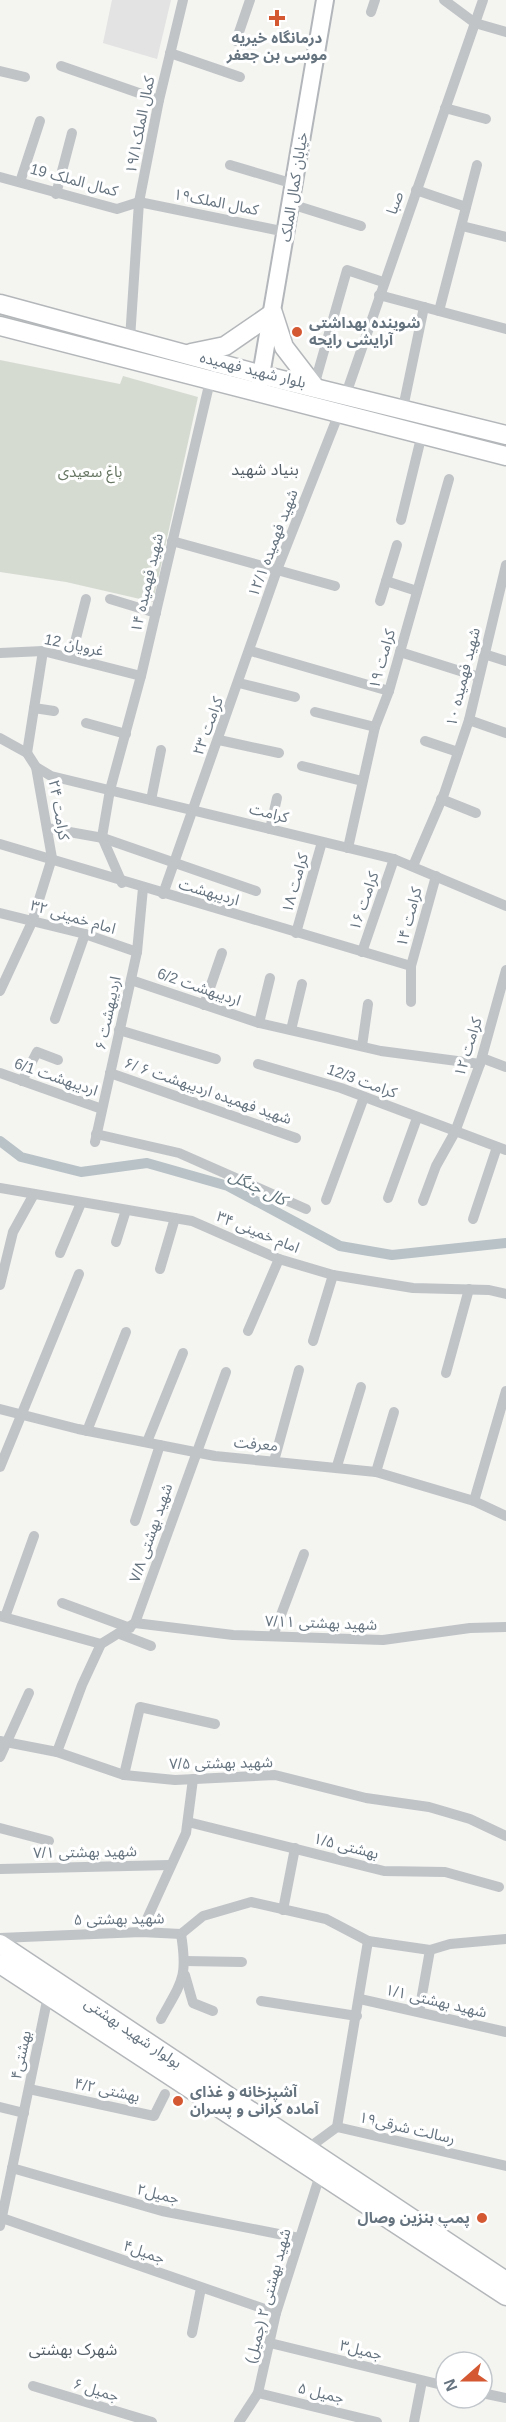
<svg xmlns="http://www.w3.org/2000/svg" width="506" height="2422" font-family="Helvetica,'Noto Sans Arabic',sans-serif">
	<rect width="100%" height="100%" fill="#f4f4f1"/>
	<polygon fill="#e2e3e2" points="112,0 171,0 157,59 103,43"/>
	<g fill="#d6dbd2">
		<polygon points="0,311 241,376 200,371 0,317"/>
		<polygon points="0,360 120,384 123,376 198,397 153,602 66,582 0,572"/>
	</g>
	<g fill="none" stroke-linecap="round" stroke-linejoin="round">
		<polyline stroke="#b8c2c7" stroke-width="10" points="0,1141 21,1157 81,1172 147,1163 228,1186 340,1246 392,1255 506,1243"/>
		<defs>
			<polyline id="secondary" points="259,387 325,0"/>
			<g id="primary">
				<polyline points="0,304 262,375 506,435"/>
				<polyline points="0,326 506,456"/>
				<polyline points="191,353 225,346 273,313 284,347 314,386"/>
				<polyline points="0,1944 506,2281"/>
				<polyline points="0,1964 506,2296"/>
			</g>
		</defs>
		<use href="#secondary" stroke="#b3b7bb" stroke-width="20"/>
		<use href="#primary" stroke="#b4b7ba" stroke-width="21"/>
		<g stroke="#c0c4c7" stroke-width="10">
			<polyline points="444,0 475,23 506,32"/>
			<polyline points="371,12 375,0"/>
			<polyline points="236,41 250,0"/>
			<polyline points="170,53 240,77"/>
			<polyline points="61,66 159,100"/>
			<polyline points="0,71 25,77"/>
			<polyline points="445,108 486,119"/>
			<polyline points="230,165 294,184"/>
			<polyline points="0,177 117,209 139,202 286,232"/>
			<polyline points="20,182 40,121"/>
			<polyline points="416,190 466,207"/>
			<polyline points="56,194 72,133"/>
			<polyline points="291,204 361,226"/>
			<polyline points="462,226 506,237"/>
			<polyline points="379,295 506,329"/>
			<polyline points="439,311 477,165"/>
			<polyline points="130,339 139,202 159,100 183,0"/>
			<polyline points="314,386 347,270 383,282"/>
			<polyline points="346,394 483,0"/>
			<polyline points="403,408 424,307"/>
			<polyline points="401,520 422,434"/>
			<polyline points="172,541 335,586"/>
			<polyline points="386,581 417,591"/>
			<polyline points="110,599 156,613"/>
			<polyline points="380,601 397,545"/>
			<polyline points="251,651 389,691"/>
			<polyline points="400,652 479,677"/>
			<polyline points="0,653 43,651 141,676"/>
			<polyline points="484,654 506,661"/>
			<polyline points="71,658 86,599"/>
			<polyline points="239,683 295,697"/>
			<polyline points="34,708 54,711"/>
			<polyline points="315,712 375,727"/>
			<polyline points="469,720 506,733"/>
			<polyline points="86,723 126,734"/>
			<polyline points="0,738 27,753 36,767 51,776 394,859 506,906"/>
			<polyline points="219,740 279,753"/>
			<polyline points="425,741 458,752"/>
			<polyline points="27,753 43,651"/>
			<polyline points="302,766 362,781"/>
			<polyline points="441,799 476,813"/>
			<polyline points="151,800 161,750"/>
			<polyline points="47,828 103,838 256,891"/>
			<polyline points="270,829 277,798"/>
			<polyline points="0,844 411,966"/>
			<polyline points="348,848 375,727 389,691 449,479"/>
			<polyline points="413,866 444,794 469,720 506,565"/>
			<polyline points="122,883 102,837 110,790 141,676 210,381"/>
			<polyline points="163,894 277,570 339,413"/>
			<polyline points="0,913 85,934 137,952"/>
			<polyline points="296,933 322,842"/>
			<polyline points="362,952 394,859"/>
			<polyline points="131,980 259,1023 381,1051 480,1064"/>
			<polyline points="0,991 32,922 52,858 36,767"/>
			<polyline points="411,1002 411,966 436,876"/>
			<polyline points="204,1005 222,953"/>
			<polyline points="55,1019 85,934"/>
			<polyline points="259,1023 270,978"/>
			<polyline points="119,1030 216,1059"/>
			<polyline points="291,1030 302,984"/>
			<polyline points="362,1046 368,1004"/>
			<polyline points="482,1058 506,1067"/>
			<polyline points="258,1064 341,1088 506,1150"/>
			<polyline points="0,1073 102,1109"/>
			<polyline points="110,1073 296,1138"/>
			<polyline points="22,1081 37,1052 58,1060"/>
			<polyline points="96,1134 179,1153 306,1209"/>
			<polyline points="95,1142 137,952 143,888"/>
			<polyline points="0,1188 192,1221 279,1259 333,1275 413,1288 489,1290 506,1294"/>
			<polyline points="388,1198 417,1118"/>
			<polyline points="326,1200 364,1097"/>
			<polyline points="423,1201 436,1166 455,1132 480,1064 506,970"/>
			<polyline points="473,1219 497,1147"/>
			<polyline points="116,1242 126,1210"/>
			<polyline points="60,1253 81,1203"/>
			<polyline points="160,1269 175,1218"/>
			<polyline points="0,1285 13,1232 34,1194"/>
			<polyline points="248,1331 279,1259"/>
			<polyline points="313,1341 333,1275"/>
			<polyline points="446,1373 469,1289"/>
			<polyline points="0,1409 78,1429 215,1456 376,1472 474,1501 506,1516"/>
			<polyline points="87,1431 126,1332"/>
			<polyline points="147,1442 183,1353"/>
			<polyline points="274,1461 299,1370"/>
			<polyline points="337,1466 361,1387"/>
			<polyline points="0,1467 79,1274"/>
			<polyline points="376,1472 394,1412"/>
			<polyline points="474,1501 506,1391"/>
			<polyline points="135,1521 160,1445"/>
			<polyline points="62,1603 130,1628"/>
			<polyline points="0,1616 101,1644"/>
			<polyline points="5,1617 34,1536"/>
			<polyline points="135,1623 233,1635 383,1640 470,1628 506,1627"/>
			<polyline points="135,1623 226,1372"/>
			<polyline points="120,1634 151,1646"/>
			<polyline points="273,1636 304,1554"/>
			<polyline points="0,1741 57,1752 124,1775 175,1780 275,1775 366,1798 429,1807 470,1819 506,1836"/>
			<polyline points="57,1752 82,1685 101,1644 135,1623"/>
			<polyline points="0,1757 29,1693"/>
			<polyline points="124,1775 140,1707 215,1724"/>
			<polyline points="188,1822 384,1871 445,1872 499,1887"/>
			<polyline points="0,1828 49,1841"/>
			<polyline points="0,1869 170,1865"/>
			<polyline points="283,1910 295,1848"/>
			<polyline points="141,1932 186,1833 193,1779"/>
			<polyline points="0,1938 141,1932 181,1934 203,1916 251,1902 326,1919 368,1941"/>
			<polyline points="185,1961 242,1962"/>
			<polyline points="185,1975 193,2003 213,2011"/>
			<polyline points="360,1999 506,2032"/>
			<polyline points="261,2001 357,2016"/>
			<polyline points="419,2012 430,1950"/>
			<path d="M161,2019C182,1981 188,1978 181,1934"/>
			<polyline points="29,2089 154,2116 165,2094"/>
			<polyline points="0,2107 24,2113"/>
			<polyline points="337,2127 368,1941 430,1950 450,1944 506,1939"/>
			<polyline points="307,2149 337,2127 506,2166"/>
			<polyline points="12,2168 162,2211 299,2238"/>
			<polyline points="2,2218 276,2313"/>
			<polyline points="0,2226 48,1996"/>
			<polyline points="192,2333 201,2288"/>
			<polyline points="270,2343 446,2386"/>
			<polyline points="33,2386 152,2422"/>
			<polyline points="258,2393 377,2422"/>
			<polyline points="482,2393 506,2398"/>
			<polyline points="239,2422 258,2393 276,2313 320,2175"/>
			<polyline points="414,2422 422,2381"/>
		</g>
		<use href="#secondary" stroke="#fff" stroke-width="16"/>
		<use href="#primary" stroke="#fff" stroke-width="18"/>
	</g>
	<g fill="#d45831" stroke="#fff" stroke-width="2">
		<path d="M274 9h6v6h6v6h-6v6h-6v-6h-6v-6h6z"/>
		<circle cx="297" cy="332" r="6"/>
		<circle cx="178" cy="2101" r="6"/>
		<circle cx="482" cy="2218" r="6"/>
	</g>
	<g text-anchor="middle" stroke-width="6" stroke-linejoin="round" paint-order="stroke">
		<g font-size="15" font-weight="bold" fill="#667480" stroke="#fff" text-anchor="start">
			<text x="277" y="43" text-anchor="middle">درمانگاه خیریه<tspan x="277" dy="17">موسی بن جعفر</tspan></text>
			<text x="309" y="328">شوینده بهداشتی<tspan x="309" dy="17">آرایشی رایحه</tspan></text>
			<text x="190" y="2097">آشپزخانه و غذای<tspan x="190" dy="17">آماده کرانی و پسران</tspan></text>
			<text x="470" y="2223" text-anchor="end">پمپ بنزین وصال</text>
		</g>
		<g font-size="15" fill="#667480" stroke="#fff">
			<text transform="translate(140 125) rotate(-79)" y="5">کمال الملک۱۹/۱</text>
			<text transform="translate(74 180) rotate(15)" y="5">کمال الملک 19</text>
			<text transform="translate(294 187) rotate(-81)" y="5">خیابان کمال الملک</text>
			<text transform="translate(216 202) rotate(11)" y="5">کمال الملک۱۹</text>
			<text transform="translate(395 203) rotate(-70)" y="5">صبا</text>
			<text transform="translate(253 370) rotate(14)" y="5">بلوار شهید فهمیده</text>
			<text transform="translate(273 543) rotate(-69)" y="5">شهید فهمیده ۱۲/۱</text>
			<text transform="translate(147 583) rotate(-77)" y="5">شهید فهمیده ۱۴</text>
			<text transform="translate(74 645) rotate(12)" y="5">غرویان 12</text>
			<text transform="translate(382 659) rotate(-74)" y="5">کرامت ۱۹</text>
			<text transform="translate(463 677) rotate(-76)" y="5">شهید فهمیده ۱۰</text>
			<text transform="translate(208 726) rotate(-70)" y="5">کرامت ۲۳</text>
			<text transform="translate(59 810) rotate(80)" y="5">کرامت ۲۴</text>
			<text transform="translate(269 813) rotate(14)" y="5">کرامت</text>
			<text transform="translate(295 883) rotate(-74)" y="5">کرامت ۱۸</text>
			<text transform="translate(209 892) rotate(16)" y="5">اردیبهشت</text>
			<text transform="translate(364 901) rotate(-71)" y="5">کرامت ۱۶</text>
			<text transform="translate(73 917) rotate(16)" y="5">امام خمینی ۳۲</text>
			<text transform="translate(409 917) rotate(-75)" y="5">کرامت ۱۴</text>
			<text transform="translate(199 987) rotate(19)" y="5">اردیبهشت 6/2</text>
			<text transform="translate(108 1013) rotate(-78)" y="5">اردیبهشت ۶</text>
			<text transform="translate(468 1047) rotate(-73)" y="5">کرامت ۱۲</text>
			<text transform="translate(56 1077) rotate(19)" y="5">اردیبهشت 6/1</text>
			<text transform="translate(362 1081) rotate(20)" y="5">کرامت 12/3</text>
			<text transform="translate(208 1091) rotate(19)" y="5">شهید فهمیده اردیبهشت ۶ /۶</text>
			<text transform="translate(258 1232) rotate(22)" y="5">امام خمینی ۳۴</text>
			<text transform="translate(256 1444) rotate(5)" y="5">معرفت</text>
			<text transform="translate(151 1533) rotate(-71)" y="5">شهید بهشتی ۷/۸</text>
			<text transform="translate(321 1623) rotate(2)" y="5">شهید بهشتی ۷/۱۱</text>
			<text transform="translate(221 1763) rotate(-1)" y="5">شهید بهشتی ۷/۵</text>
			<text transform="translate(346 1846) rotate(14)" y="5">بهشتی ۱/۵</text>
			<text transform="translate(85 1852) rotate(-1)" y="5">شهید بهشتی ۷/۱</text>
			<text transform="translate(119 1919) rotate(-1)" y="5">شهید بهشتی ۵</text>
			<text transform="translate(436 2001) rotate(13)" y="5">شهید بهشتی ۱/۱</text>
			<text transform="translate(133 2033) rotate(34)" y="5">بولوار شهید بهشتی</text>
			<text transform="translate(21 2055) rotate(-78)" y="5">بهشتی۴</text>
			<text transform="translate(107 2090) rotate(12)" y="5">بهشتی ۴/۲</text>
			<text transform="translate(407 2128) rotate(13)" y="5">رسالت شرقی۱۹</text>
			<text transform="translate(158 2194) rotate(14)" y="5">جمیل۲</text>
			<text transform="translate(144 2252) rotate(19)" y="5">جمیل۴</text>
			<text transform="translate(268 2296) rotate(-75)" y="5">شهید بهشتی ۲ (جمیل)</text>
			<text transform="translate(361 2350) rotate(14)" y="5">جمیل۳</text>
			<text transform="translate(96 2390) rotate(17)" y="5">جمیل ۶</text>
			<text transform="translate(321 2393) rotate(13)" y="5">جمیل ۵</text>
		</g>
		<g font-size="15" fill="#687764" stroke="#fff">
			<text x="90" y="477">باغ سعیدی</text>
		</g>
		<g font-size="16" fill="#535d65" stroke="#fff">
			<text x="265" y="475">بنیاد شهید</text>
			<text x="73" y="2355">شهرک بهشتی</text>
		</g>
		<g font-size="16" font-style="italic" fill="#62757d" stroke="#fff">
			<text transform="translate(258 1187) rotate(26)" y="6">کال جنگل</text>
		</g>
	</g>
	<g transform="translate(464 2380) rotate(249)"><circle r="28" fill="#ffffff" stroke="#c2c7cc" stroke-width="1.5"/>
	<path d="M0-4.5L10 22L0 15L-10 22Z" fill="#d45831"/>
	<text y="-9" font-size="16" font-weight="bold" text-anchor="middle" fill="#667480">N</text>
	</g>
</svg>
